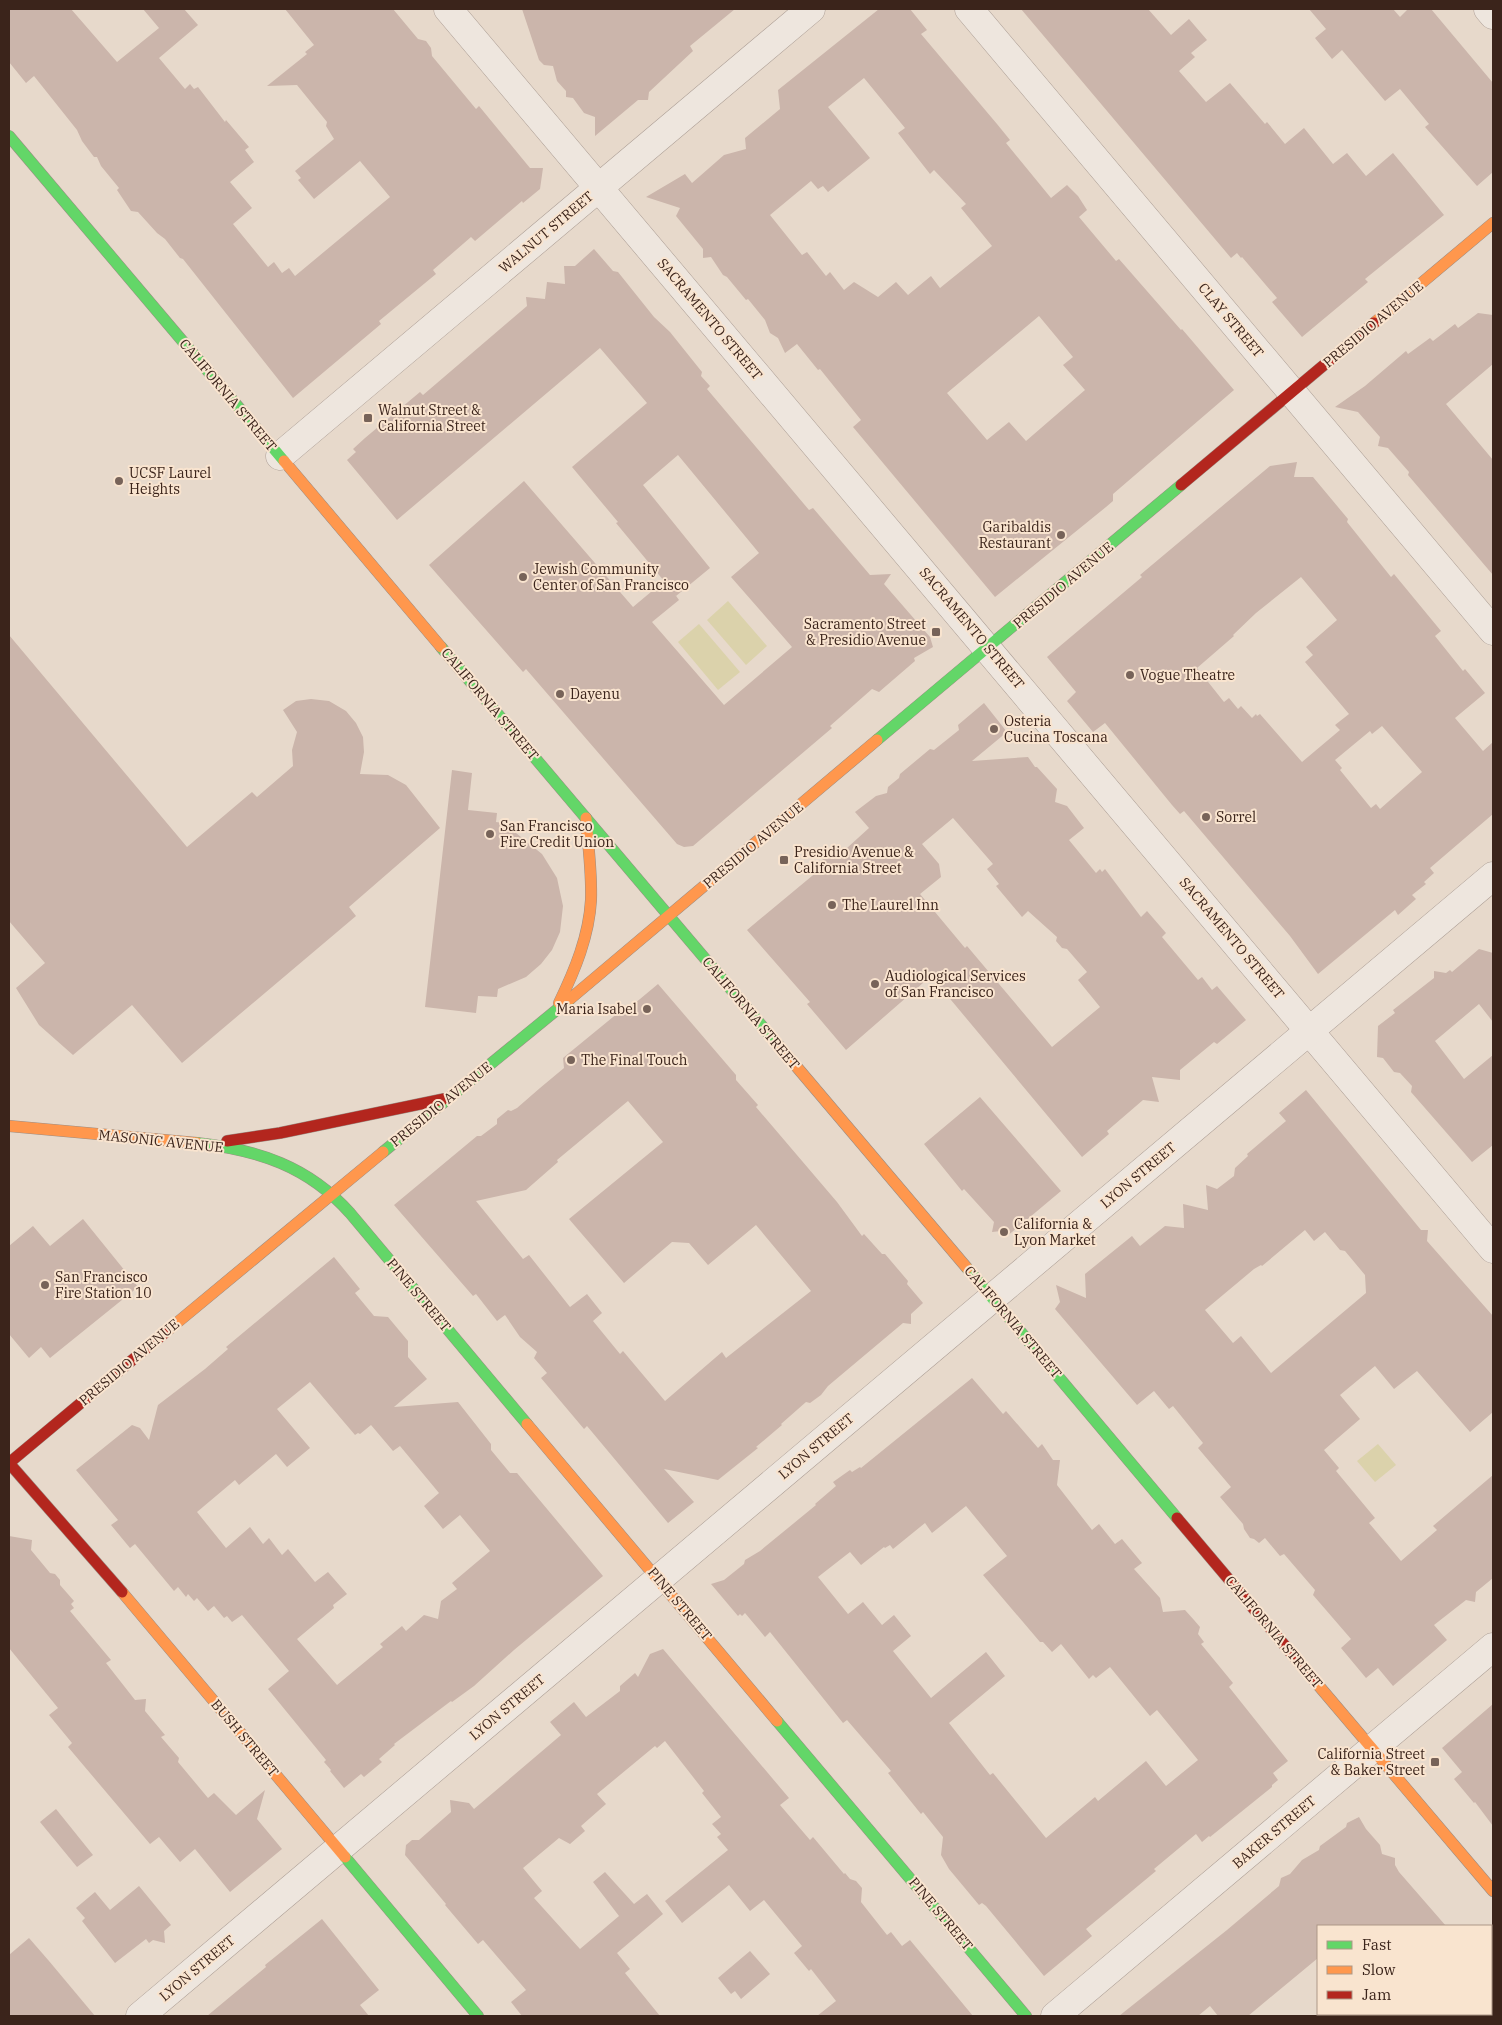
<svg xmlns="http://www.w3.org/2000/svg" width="1502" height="2025" font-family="'IBM Plex Serif',serif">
	<rect width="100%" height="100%" fill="#e7d9cb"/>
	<g fill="#dbd2ab">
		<polygon points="728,601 767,646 746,665 707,620"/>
		<polygon points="699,624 740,672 718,690 678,642"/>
		<polygon points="1378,1444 1396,1465 1375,1482 1357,1461"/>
	</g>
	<g fill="#cbb5ab" fill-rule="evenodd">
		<polygon points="9,9 71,9 117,62 159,28 143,9 184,9 198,25 159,58 185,89 190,84 194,89 198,87 225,122 226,120 249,147 245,150 254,162 230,182 252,208 233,224 268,267 274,262 282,273 289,268 295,276 390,197 360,161 314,199 298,180 301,178 295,171 334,139 326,126 327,122 297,85 267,86 307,54 305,52 314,45 285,9 393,9 418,39 426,41 431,48 432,56 476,109 479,106 530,168 543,168 540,189 523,203 522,201 475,241 471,237 433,270 436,274 379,321 381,324 293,398 183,259 180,258 165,239 157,233 138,212 131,211 117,190 119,188 101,166 97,157 94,157 82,141 77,130 34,76 26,83 9,62"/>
		<polygon points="522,9 735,9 690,46 693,51 649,92 648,100 638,100 595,136 595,117 584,113 573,98 566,97 566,91 557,81 553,66 544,65 539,60"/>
		<path d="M879,9H910L927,30L921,34L997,124L1010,140L1006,143L1051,198L1067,185L1078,196L1087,210L1079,217L1116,261L1119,259L1181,330L1182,329L1234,390L1113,494V501L1106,507L995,597L853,427L861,420L820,369L818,370L797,344L785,353L778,338L770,333L765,320L748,299L746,300L727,277L723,275L711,257L703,258V249L676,216L680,208L646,197L685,174L692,183L724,155L746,149L745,138L780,109L778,90ZM864,78L905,128L898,133L930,174L934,170L966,204L961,208L992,246L940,288L931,276L908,295L896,282L878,297L854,282L844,290L830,272L826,276L807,252L802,255L770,215L811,181L818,189L823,186L828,192L870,158L828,107ZM1039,316L1073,357L1063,365L1085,390L1026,441L1009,422L987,440L947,393Z"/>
		<polygon points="1021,9 1148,9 1171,35 1189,19 1207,40 1191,53 1195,57 1179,71 1206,102 1230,83 1265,124 1267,122 1285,144 1304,128 1333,164 1347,153 1366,176 1393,153 1444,215 1365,279 1368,282 1302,337 1272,302 1277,298 1242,257 1241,258 1237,253 1231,258"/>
		<polygon points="1309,9 1393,9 1400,17 1408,9 1431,9 1493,83 1493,172 1477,186 1425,127 1429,124 1400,89 1385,101 1342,50 1332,59 1315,38 1326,29"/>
		<path d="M594,249L613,271L618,272L654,317L670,332L702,372L701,376L710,386L707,389L809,510L813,508L870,575L891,574L884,584L930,637L933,647L914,658L915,661L879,692L872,689L830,726L832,728L693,846L684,847L677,844L526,669L523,672L429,565L524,481L633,607L664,581L616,523L618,522L572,467L647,403L600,348L397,520L347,460L356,452L353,449L365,438L420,392L423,395L527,306L526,297L545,299L547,282L565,284L564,266H575ZM678,455L759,553L731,577L792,647L724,705L652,622L679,600L674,593L676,596L710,568L643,485Z"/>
		<polygon points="1478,313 1493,315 1493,364 1446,404 1493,460 1493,575 1408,475 1409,472 1388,448 1378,446 1380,437 1358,412 1335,407 1365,386 1406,351 1408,354 1430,338 1433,341 1455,324 1458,328"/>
		<path d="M1297,462L1294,477H1313L1348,519L1347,522L1391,577L1394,574L1441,631L1435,636L1463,671L1465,669L1485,693L1455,718L1483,751L1493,742V814L1430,868L1434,873L1424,882L1426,884L1412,895L1416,899L1398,915L1395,910L1318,974L1290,936L1184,811L1180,814L1172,805L1105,723L1093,732L1067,701L1076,692L1047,657L1142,577L1140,575L1270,466ZM1301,577L1337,620L1306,647L1313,655L1305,662L1349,714L1335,725L1340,730L1302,762L1260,714L1257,716L1256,714L1252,718L1241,706L1238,709L1229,698L1224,702L1197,668L1234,636L1233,635L1256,613ZM1382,726L1422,772L1380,809L1376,804L1371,808L1340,770L1342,768L1335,760L1370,731L1372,734Z"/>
		<polygon points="9,635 187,847 252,792 257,797 293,766 292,750 297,732 283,710 296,701 311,699 329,701 346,711 356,723 363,737 364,752 360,774 388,775 406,785 440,828 349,907 356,916 182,1063 132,1005 73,1055 39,1025 16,988 45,963 9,921"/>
		<path d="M984,703L1007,732L972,761L1028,757L1035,767H1037L1057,789L1055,802L1067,806L1084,828L1069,840L1096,873L1100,869L1102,872L1105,869L1141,917L1147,911L1166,933L1162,937L1198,980L1202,977L1212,990L1217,986L1246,1020L1217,1044L1214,1042L1180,1070V1080L1152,1077L1159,1102L1143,1100L1107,1131L1109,1134L1082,1157L931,976L846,1050L807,1004L810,1002L747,930L818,871L815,865L832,853L836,858L869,828L855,812L876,796L887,793L888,787L899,778L900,774L930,749L934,750L959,730L958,725ZM953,818L993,864L987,869L999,884L996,886L1022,917L1028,911L1057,937L1056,941L1062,948L1067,949L1087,972L1078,980L1100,1007L1052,1047L967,946L965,948L920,894L941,877L939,864L922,844Z"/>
		<polygon points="452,770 472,773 468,810 497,813 496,822 517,825 516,833 542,854 557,878 563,906 560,932 552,950 541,964 526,977 498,989 497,997 478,996 476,1013 425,1007"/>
		<polygon points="1479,949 1493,953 1493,1022 1479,1004 1435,1041 1464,1079 1493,1055 1493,1145 1472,1162 1411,1092 1412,1086 1400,1073 1394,1072 1383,1058 1377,1057 1378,1026 1395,1013 1393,1010 1434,978 1434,971 1446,973 1450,970 1452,972"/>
		<path d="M658,984L736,1075V1080L758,1105L756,1107L837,1202L862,1236L864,1234L882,1254H885L908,1281L907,1284L923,1303L911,1314V1324L903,1323L828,1386L821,1395L810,1403L806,1402L781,1424L782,1425L756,1447L758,1448L718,1480L664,1469L694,1502L668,1523L587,1426L584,1429L541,1378L547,1373L534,1358L537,1352L520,1337L505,1315L497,1321L476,1294L473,1296L394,1205L477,1136H481L497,1124V1119L508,1110L511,1111L517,1108L540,1088L564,1068L563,1058L624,1008L628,1009ZM628,1101L663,1142L569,1219L624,1283L672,1242L689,1243L708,1265L756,1225L811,1291L726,1358L722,1352L665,1401L623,1351L620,1354L593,1321L602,1313L587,1294L570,1307L529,1255L523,1259L476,1201L526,1190L558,1162L557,1160Z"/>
		<path d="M1306,1090L1412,1219L1421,1230H1428L1427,1241L1493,1316V1412L1470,1432L1417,1371L1394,1389L1375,1366L1340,1395L1360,1419L1324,1450L1339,1468L1336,1471L1375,1518L1369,1523L1401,1561L1437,1530L1433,1526L1493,1475V1578L1476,1592L1475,1602L1466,1600L1434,1625L1447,1640L1393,1686L1378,1668L1366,1678L1341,1648L1351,1639L1313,1595L1315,1590L1284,1554L1280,1556L1265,1538L1259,1543L1254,1539L1250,1538L1244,1529L1243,1524L1220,1497L1231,1487L1198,1448L1203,1443L1173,1406L1169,1409L1154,1391L1137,1405L1055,1309L1060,1302L1056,1285L1086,1298L1085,1274L1132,1236L1140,1246L1165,1226L1184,1228L1183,1204L1208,1210L1206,1185L1217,1189L1234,1176L1235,1168L1248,1156L1247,1154L1286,1121L1279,1113ZM1305,1230L1314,1241L1325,1232L1340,1250L1345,1251L1365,1275L1366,1293L1271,1373L1241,1336L1233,1343L1205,1310L1254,1269L1261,1265L1262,1266Z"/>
		<polygon points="980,1097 1061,1191 1006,1237 1001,1231 992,1232 994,1222 964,1189 962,1191 924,1144"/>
		<polygon points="83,1219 138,1287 50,1358 41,1347 29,1358 9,1334 9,1246 33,1226 50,1246"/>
		<path d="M334,1257L360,1289L355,1293L374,1316L388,1317L408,1341V1357L427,1379L394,1407L458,1402L491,1444V1450L510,1473H517L603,1576L514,1650L474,1686L452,1702L451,1701L394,1744L395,1745L379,1759L382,1762L364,1777L361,1774L344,1788L330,1771L331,1770L324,1762L326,1760L268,1689L289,1671L242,1615L232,1622L227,1616L224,1618L214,1606L208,1611L197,1598L194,1601L188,1594L186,1597L178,1587L174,1591L135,1544L130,1548L111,1525L118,1520L76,1470L132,1425L140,1428L149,1440L158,1405L205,1369L228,1349L226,1347ZM310,1382L355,1435L358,1433L360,1434L371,1425L393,1451L400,1446L439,1493L424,1506L443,1529L460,1515L490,1551L452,1583L457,1589L441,1601L438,1619L424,1615L406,1631L402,1626L380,1644L383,1647L337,1685L297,1639L334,1608L333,1605L347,1594L328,1572L315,1582L288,1549L282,1555L269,1538L263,1544L250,1527L226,1548L197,1512L235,1480L239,1485L276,1454L287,1467L310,1448L277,1409Z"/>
		<path d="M972,1378L1003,1414L1006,1411L1038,1448L1042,1444L1053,1460H1060L1057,1485L1092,1530L1099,1524L1115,1544L1122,1539L1142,1563L1134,1569L1160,1598L1163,1612L1185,1610L1194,1620L1200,1627L1198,1634L1204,1642L1201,1644L1233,1683L1229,1687L1288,1761L1273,1773L1278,1780L1272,1785V1787L1210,1837L1209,1836L1202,1842L1196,1834L1154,1869L1156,1871L1086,1929L1092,1936L1044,1976L986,1906L982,1903L979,1905L949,1869L941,1855L943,1837L923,1812L921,1814L888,1773L891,1771L847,1720L843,1723L770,1632L765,1637L745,1613L742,1616L740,1614L738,1616L711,1584L724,1580L744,1564L745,1560L760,1551L816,1505L815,1504L836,1486L833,1482L850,1470L852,1472L860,1467L861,1468ZM966,1506L1007,1556L983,1575L1040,1642H1043L1052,1652L1061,1644L1089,1679L1093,1675L1096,1678L1110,1667L1150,1716L1157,1710L1198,1760L1166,1786L1146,1761L1098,1801L1095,1797L1046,1838L993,1773L990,1775L949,1723L1005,1676L986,1652L931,1698L893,1651L911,1636L894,1615L882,1625L863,1602L848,1614L818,1577L850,1552L861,1565L884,1547L885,1548L890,1545L893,1549L925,1523L932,1533Z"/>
		<polygon points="9,1536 32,1540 31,1550 50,1573 55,1574 60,1580 60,1585 74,1601 71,1604 74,1608 70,1611 111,1660 106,1663 135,1700 146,1699 145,1711 165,1735 161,1737 179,1758 178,1762 208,1798 214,1793 236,1815 265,1790 257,1819 282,1849 230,1892 195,1849 180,1862 159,1837 150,1844 68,1747 72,1743 49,1715 58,1708 9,1648"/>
		<polygon points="663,1649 789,1798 780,1805 810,1840 813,1837 844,1874 845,1873 850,1879 856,1881 862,1888 861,1902 887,1935 891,1932 902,1946 910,1940 973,2016 817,2016 836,2001 811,1969 809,1971 794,1953 802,1946 764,1900 750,1911 729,1885 682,1923 665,1901 728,1850 717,1837 721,1834 712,1824 721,1817 702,1793 704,1791 665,1741 657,1748 655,1746 597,1794 606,1804 581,1826 585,1831 570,1844 559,1838 523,1868 542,1891 534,1898 580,1949 619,1916 593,1882 605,1872 634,1904 647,1894 663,1914 617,1953 630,1969 625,1973 660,2016 522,2016 511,2002 526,1990 483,1940 478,1944 445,1905 446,1904 405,1855 406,1845 412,1840 419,1840 451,1812 450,1800 469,1803 474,1809 561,1735 550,1722 574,1702 586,1717 620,1691 620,1686 635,1673 638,1677 650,1654"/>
		<polygon points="1493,1704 1493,1826 1475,1802 1474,1803 1454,1779 1462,1772 1442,1748"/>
		<polygon points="56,1809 93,1855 77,1867 40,1822"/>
		<polygon points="1359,1817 1366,1829 1380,1845 1382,1854 1395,1858 1395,1865 1399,1872 1446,1926 1318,1926 1318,1958 1248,2016 1218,2016 1210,2006 1198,2016 1119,2016 1227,1930 1279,1886 1281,1878 1290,1874 1302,1860 1319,1850 1320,1846 1346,1827 1347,1823"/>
		<polygon points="139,1886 171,1925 164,1931 165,1943 153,1940 149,1943 146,1939 115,1963 82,1921 85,1918 76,1908 95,1892 110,1910"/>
		<polygon points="322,1919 379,1990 360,2005 369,2016 207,2016 266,1967 265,1965"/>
		<polygon points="29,1938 49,1961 95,2016 9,2016 9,1955"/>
		<polygon points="750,1951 770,1974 741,1999 735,1991 731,1994 718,1978"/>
	</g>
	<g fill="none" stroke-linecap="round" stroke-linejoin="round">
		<defs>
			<g id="street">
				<polyline points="448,9 1493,1249"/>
				<polyline points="969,9 1493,631"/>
				<polyline points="1488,9 1493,15"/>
				<polyline points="280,456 811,9"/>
				<polyline points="140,2016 1493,876"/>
				<polyline points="1055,2016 1493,1647"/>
			</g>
			<g id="fast">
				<polyline points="9,136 284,461"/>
				<polyline points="441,647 779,1046"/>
				<polyline points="877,740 1181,485"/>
				<path d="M197,1143C258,1150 308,1166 350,1213L527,1424"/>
				<polyline points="383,1152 570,999"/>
				<polyline points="967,1268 1177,1518"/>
				<polyline points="777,1721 1026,2016"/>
				<polyline points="345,1857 478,2016"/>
			</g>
			<g id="slow">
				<polyline points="1374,323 1493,223"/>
				<polyline points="284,461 441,647"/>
				<polyline points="570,999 877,740"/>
				<path d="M559,1003C575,970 589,936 591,900C592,872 588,845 586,818"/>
				<polyline points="779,1046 967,1268"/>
				<polyline points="9,1126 197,1143"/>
				<polyline points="167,1331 383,1152"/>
				<polyline points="527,1424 777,1721"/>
				<polyline points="122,1592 345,1857"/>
				<polyline points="1313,1679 1493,1891"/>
			</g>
			<g id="jam">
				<polyline points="1181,485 1374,323"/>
				<polyline points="227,1141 280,1133 444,1099"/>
				<polyline points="9,1463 167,1331"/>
				<polyline points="9,1463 122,1592"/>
				<polyline points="1177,1518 1313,1679"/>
			</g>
		</defs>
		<use href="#street" stroke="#ac9e95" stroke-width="29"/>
		<use href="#fast" stroke="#9b8d84" stroke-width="12"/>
		<use href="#slow" stroke="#9b8d84" stroke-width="12"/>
		<use href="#jam" stroke="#9b8d84" stroke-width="12"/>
		<use href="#street" stroke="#eee6de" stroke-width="28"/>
		<use href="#fast" stroke="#63d668" stroke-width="11"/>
		<use href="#slow" stroke="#ff974d" stroke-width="11"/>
		<use href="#jam" stroke="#b3261e" stroke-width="11"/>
	</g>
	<g fill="#776359" stroke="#f9e4cf" stroke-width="2">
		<rect x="363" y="413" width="10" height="10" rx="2.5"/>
		<circle cx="119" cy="481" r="5"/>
		<circle cx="1061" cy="535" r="5"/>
		<circle cx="523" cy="577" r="5"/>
		<rect x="931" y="627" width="10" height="10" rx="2.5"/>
		<circle cx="1130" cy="675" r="5"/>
		<circle cx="560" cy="694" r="5"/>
		<circle cx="994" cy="729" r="5"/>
		<circle cx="1206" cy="817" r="5"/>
		<circle cx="490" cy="834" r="5"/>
		<rect x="779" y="855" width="10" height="10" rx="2.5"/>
		<circle cx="832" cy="905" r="5"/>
		<circle cx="875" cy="984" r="5"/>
		<circle cx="647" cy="1009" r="5"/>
		<circle cx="571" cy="1060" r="5"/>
		<circle cx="1004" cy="1232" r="5"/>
		<circle cx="45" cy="1285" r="5"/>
		<rect x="1430" y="1757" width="10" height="10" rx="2.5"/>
	</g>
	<g text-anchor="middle" stroke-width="4" stroke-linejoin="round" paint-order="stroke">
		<g font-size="14" fill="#3b241b" stroke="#f9e4cf">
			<text transform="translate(546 232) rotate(-40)" y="5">WALNUT STREET</text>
			<text transform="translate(710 319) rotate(50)" y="5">SACRAMENTO STREET</text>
			<text transform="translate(1231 320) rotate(50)" y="5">CLAY STREET</text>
			<text transform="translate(1373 324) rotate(-40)" y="5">PRESIDIO AVENUE</text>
			<text transform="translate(228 395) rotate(50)" y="5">CALIFORNIA STREET</text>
			<text transform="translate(1063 585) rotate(-40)" y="5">PRESIDIO AVENUE</text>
			<text transform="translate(972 628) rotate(50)" y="5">SACRAMENTO STREET</text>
			<text transform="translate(490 704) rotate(50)" y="5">CALIFORNIA STREET</text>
			<text transform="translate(753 845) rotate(-40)" y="5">PRESIDIO AVENUE</text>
			<text transform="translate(1232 938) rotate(50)" y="5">SACRAMENTO STREET</text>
			<text transform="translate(751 1013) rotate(50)" y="5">CALIFORNIA STREET</text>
			<text transform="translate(441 1104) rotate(-39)" y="5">PRESIDIO AVENUE</text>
			<text transform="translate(161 1141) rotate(6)" y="5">MASONIC AVENUE</text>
			<text transform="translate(1138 1175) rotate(-40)" y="5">LYON STREET</text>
			<text transform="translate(419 1295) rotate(50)" y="5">PINE STREET</text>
			<text transform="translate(1013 1322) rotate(50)" y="5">CALIFORNIA STREET</text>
			<text transform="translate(129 1362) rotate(-40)" y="5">PRESIDIO AVENUE</text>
			<text transform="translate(816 1446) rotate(-40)" y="5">LYON STREET</text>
			<text transform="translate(680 1604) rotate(50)" y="5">PINE STREET</text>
			<text transform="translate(1274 1632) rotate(50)" y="5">CALIFORNIA STREET</text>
			<text transform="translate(507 1707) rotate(-40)" y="5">LYON STREET</text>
			<text transform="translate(245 1738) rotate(50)" y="5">BUSH STREET</text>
			<text transform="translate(1274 1832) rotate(-40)" y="5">BAKER STREET</text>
			<text transform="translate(941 1914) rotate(50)" y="5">PINE STREET</text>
			<text transform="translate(197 1968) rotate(-40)" y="5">LYON STREET</text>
		</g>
		<g font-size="14" fill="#3b241b" stroke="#f9e4cf" text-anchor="start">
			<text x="378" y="415">Walnut Street &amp;<tspan x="378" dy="16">California Street</tspan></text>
			<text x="129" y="478">UCSF Laurel<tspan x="129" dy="16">Heights</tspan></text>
			<text x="1051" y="532" text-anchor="end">Garibaldis<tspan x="1051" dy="16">Restaurant</tspan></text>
			<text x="533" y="574">Jewish Community<tspan x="533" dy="16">Center of San Francisco</tspan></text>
			<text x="926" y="629" text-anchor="end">Sacramento Street<tspan x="926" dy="16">&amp; Presidio Avenue</tspan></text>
			<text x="1140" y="680">Vogue Theatre</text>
			<text x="570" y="699">Dayenu</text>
			<text x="1004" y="726">Osteria<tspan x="1004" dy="16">Cucina Toscana</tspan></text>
			<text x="1216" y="822">Sorrel</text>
			<text x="500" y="831">San Francisco<tspan x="500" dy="16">Fire Credit Union</tspan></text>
			<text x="794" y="857">Presidio Avenue &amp;<tspan x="794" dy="16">California Street</tspan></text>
			<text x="842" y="910">The Laurel Inn</text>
			<text x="885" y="981">Audiological Services<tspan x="885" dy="16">of San Francisco</tspan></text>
			<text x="637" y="1014" text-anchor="end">Maria Isabel</text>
			<text x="581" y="1065">The Final Touch</text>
			<text x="1014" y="1229">California &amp;<tspan x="1014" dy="16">Lyon Market</tspan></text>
			<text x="55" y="1282">San Francisco<tspan x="55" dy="16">Fire Station 10</tspan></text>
			<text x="1425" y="1759" text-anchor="end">California Street<tspan x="1425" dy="16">&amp; Baker Street</tspan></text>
		</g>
	</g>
	<rect width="1502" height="2025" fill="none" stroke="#3b241b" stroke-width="20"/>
	<rect x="1317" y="1925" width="175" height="90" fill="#f9e4cf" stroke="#ad9787"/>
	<rect x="1327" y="1941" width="25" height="8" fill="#63d668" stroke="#ad9787"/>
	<text x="1362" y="1950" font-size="15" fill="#3b241b">Fast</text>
	<rect x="1327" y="1966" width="25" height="8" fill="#ff974d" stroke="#ad9787"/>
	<text x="1362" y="1975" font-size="15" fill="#3b241b">Slow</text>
	<rect x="1327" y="1991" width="25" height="8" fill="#b3261e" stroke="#ad9787"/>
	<text x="1362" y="2000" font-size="15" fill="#3b241b">Jam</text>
</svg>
